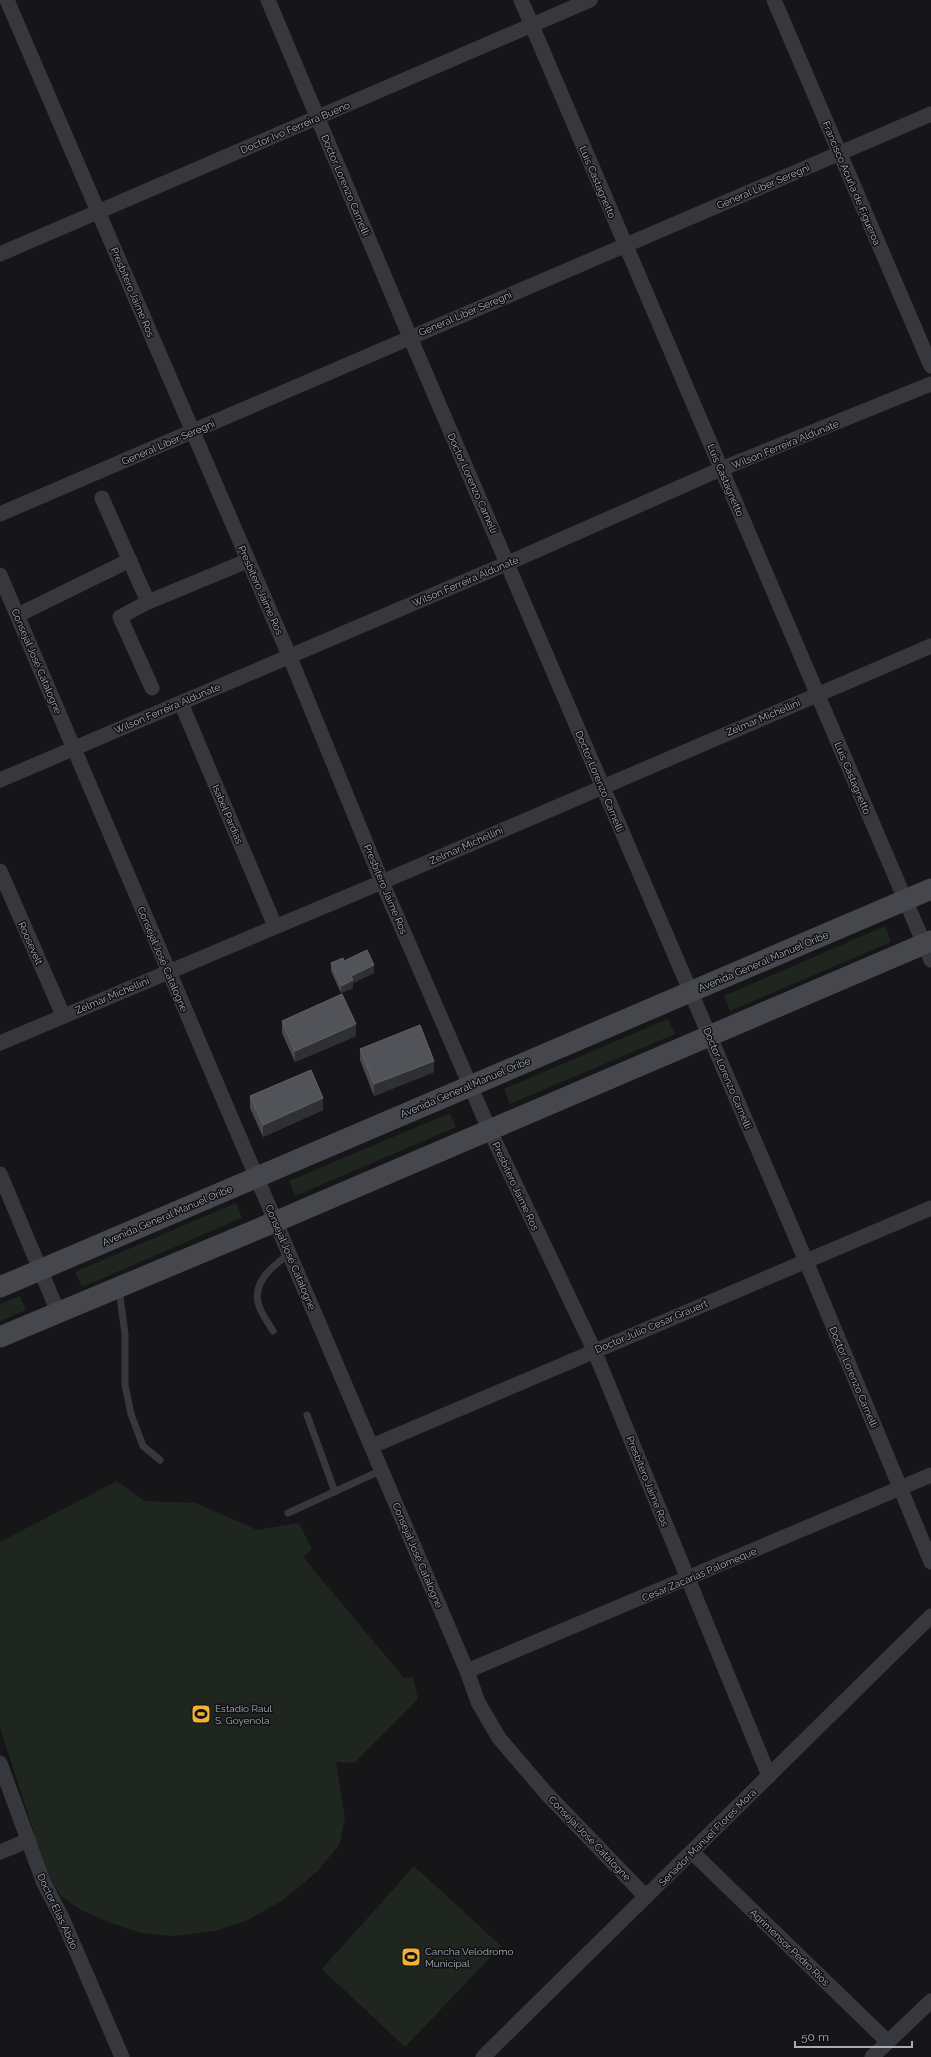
<svg xmlns="http://www.w3.org/2000/svg" width="931" height="2057" font-family="Raleway,sans-serif">
	<rect width="100%" height="100%" fill="#161618"/>
	<g fill="#1e261f">
		<polygon points="885,926 891,942 730,1011 724,996"/>
		<polygon points="668,1019 675,1034 510,1104 504,1089"/>
		<polygon points="450,1113 456,1127 295,1196 289,1181"/>
		<polygon points="236,1203 242,1218 82,1287 75,1272"/>
		<polygon points="20,1296 26,1310 0,1321 0,1304"/>
		<polygon points="117,1481 144,1501 195,1503 257,1530 299,1523 312,1549 303,1557 404,1678 413,1677 418,1699 354,1763 336,1762 345,1818 340,1844 318,1871 283,1900 248,1920 215,1931 174,1936 141,1933 111,1923 81,1910 61,1896 47,1872 0,1728 0,1542"/>
		<polygon points="414,1866 501,1946 405,2047 322,1969"/>
	</g>
	<g fill="none" stroke-linecap="round" stroke-linejoin="round">
		<g stroke="#37383d" stroke-width="7">
			<polyline points="119,1289 125,1334 125,1385 131,1414 143,1446 160,1460"/>
			<path d="M273,1331C269,1324 262,1315 259,1306C251,1282 273,1266 290,1253"/>
			<polyline points="307,1415 335,1492"/>
			<polyline points="288,1513 382,1470"/>
		</g>
		<g stroke="#37383d" stroke-width="15">
			<polyline points="7,0 289,655 382,882 489,1129 594,1350 769,1776"/>
			<polyline points="268,0 410,337 806,1261 931,1562"/>
			<polyline points="521,0 931,960"/>
			<polyline points="774,0 931,366"/>
			<polyline points="0,254 590,0"/>
			<polyline points="102,498 148,602"/>
			<polyline points="0,514 931,114"/>
			<polyline points="0,575 467,1671 478,1702 499,1738 546,1793 646,1897"/>
			<polyline points="18,615 130,560"/>
			<polyline points="152,688 120,617 148,602 247,561"/>
			<polyline points="181,703 275,926"/>
			<polyline points="0,780 508,563 721,469 931,384"/>
			<polyline points="0,871 63,1015"/>
			<polyline points="0,1043 382,882 931,646"/>
			<polyline points="0,1174 58,1312"/>
			<polyline points="372,1446 931,1208"/>
			<polyline points="467,1671 931,1475"/>
			<polyline points="0,1763 43,1881 63,1920 122,2057"/>
			<polyline points="0,1852 29,1840"/>
			<polyline points="692,1852 888,2042"/>
			<polyline points="483,2057 931,1616"/>
			<polyline points="872,2057 931,2001"/>
		</g>
		<g stroke="#45474d" stroke-width="21">
			<polyline points="0,1287 931,889"/>
			<polyline points="0,1337 277,1221 931,941"/>
		</g>
	</g>
	<g fill="#47494d">
		<polygon points="344,961 374,973 353,983 353,988 341,993 331,971 331,963"/>
		<polygon points="282,1021 356,1036 295,1062 282,1033"/>
		<polygon points="360,1049 434,1072 374,1096 360,1060"/>
		<polygon points="250,1096 323,1110 263,1137 250,1108"/>
	</g>
	<g fill="#2f3033">
		<polygon points="374,965 374,973 353,983 353,988 341,993 341,986 351,976"/>
		<polygon points="356,1024 356,1036 295,1062 295,1051"/>
		<polygon points="434,1061 434,1072 374,1096 374,1084"/>
		<polygon points="323,1098 323,1110 263,1137 263,1125"/>
	</g>
	<g fill="#525359" stroke="#5f6168">
		<polygon points="367,950 374,965 351,976 353,980 341,986 331,963 343,958 344,961"/>
		<polygon points="342,994 356,1024 295,1051 282,1021"/>
		<polygon points="420,1025 434,1061 374,1084 360,1049"/>
		<polygon points="311,1070 323,1098 263,1125 250,1096"/>
	</g>
	<defs>
		<symbol id="stadium-square" viewBox="-11 -11 22 22"><rect x="-9" y="-9" width="18" height="18" rx="4" fill="#f2b134" stroke="#111113"/><path d="M0-5a6.5 5 0 1 0 0 10a6.5 5 0 1 0 0-10ZM-3.5-1.8h7v3.6h-7Z" fill="#111"/></symbol>
	</defs>
	<g fill-rule="evenodd">
		<use href="#stadium-square" x="190" y="1703" width="22" height="22"/>
		<use href="#stadium-square" x="400" y="1946" width="22" height="22"/>
	</g>
	<g text-anchor="middle" stroke-width="3" stroke-linejoin="round" paint-order="stroke">
		<g font-size="10" fill="#a8adb8" stroke="#111113">
			<text transform="translate(295 127) rotate(-23)" y="4">Doctor Ivo Ferreira Bueno</text>
			<text transform="translate(598 182) rotate(67)" y="4">Luis Castagnetto</text>
			<text transform="translate(852 183) rotate(67)" y="4">Francisco Acuña de Figueroa</text>
			<text transform="translate(346 185) rotate(67)" y="4">Doctor Lorenzo Carnelli</text>
			<text transform="translate(763 186) rotate(-23)" y="4">General Líber Seregni</text>
			<text transform="translate(133 292) rotate(67)" y="4">Presbítero Jaime Ros</text>
			<text transform="translate(465 313) rotate(-23)" y="4">General Líber Seregni</text>
			<text transform="translate(168 442) rotate(-23)" y="4">General Líber Seregni</text>
			<text transform="translate(785 444) rotate(-22)" y="4">Wilson Ferreira Aldunate</text>
			<text transform="translate(726 480) rotate(67)" y="4">Luis Castagnetto</text>
			<text transform="translate(473 483) rotate(66)" y="4">Doctor Lorenzo Carnelli</text>
			<text transform="translate(465 581) rotate(-23)" y="4">Wilson Ferreira Aldunate</text>
			<text transform="translate(261 590) rotate(66)" y="4">Presbítero Jaime Ros</text>
			<text transform="translate(37 661) rotate(67)" y="4">Consejal José Catalogne</text>
			<text transform="translate(167 708) rotate(-23)" y="4">Wilson Ferreira Aldunate</text>
			<text transform="translate(763 717) rotate(-23)" y="4">Zelmar Michellini</text>
			<text transform="translate(853 778) rotate(67)" y="4">Luis Castagnetto</text>
			<text transform="translate(600 781) rotate(67)" y="4">Doctor Lorenzo Carnelli</text>
			<text transform="translate(228 814) rotate(67)" y="4">Isabel Pardias</text>
			<text transform="translate(466 845) rotate(-24)" y="4">Zelmar Michellini</text>
			<text transform="translate(386 889) rotate(67)" y="4">Presbítero Jaime Ros</text>
			<text transform="translate(31 943) rotate(66)" y="4">Roosevelt</text>
			<text transform="translate(163 959) rotate(67)" y="4">Consejal José Catalogne</text>
			<text transform="translate(763 961) rotate(-23)" y="4">Avenida General Manuel Oribe</text>
			<text transform="translate(112 995) rotate(-23)" y="4">Zelmar Michellini</text>
			<text transform="translate(728 1078) rotate(67)" y="4">Doctor Lorenzo Carnelli</text>
			<text transform="translate(465 1087) rotate(-23)" y="4">Avenida General Manuel Oribe</text>
			<text transform="translate(516 1186) rotate(65)" y="4">Presbítero Jaime Ros</text>
			<text transform="translate(167 1215) rotate(-23)" y="4">Avenida General Manuel Oribe</text>
			<text transform="translate(291 1257) rotate(67)" y="4">Consejal José Catalogne</text>
			<text transform="translate(651 1326) rotate(-23)" y="4">Doctor Julio Cesar Grauert</text>
			<text transform="translate(854 1377) rotate(67)" y="4">Doctor Lorenzo Carnelli</text>
			<text transform="translate(648 1481) rotate(68)" y="4">Presbítero Jaime Ros</text>
			<text transform="translate(418 1555) rotate(67)" y="4">Consejal José Catalogne</text>
			<text transform="translate(699 1574) rotate(-23)" y="4">Cesar Zacarias Palomeque</text>
			<text transform="translate(707 1837) rotate(-45)" y="4">Senador Manuel Flores Mora</text>
			<text transform="translate(590 1838) rotate(46)" y="4">Consejal José Catalogne</text>
			<text transform="translate(58 1911) rotate(65)" y="4">Doctor Elías Abdo</text>
			<text transform="translate(790 1947) rotate(44)" y="4">Agrimensor Pedro Ríos</text>
		</g>
		<g font-size="10" fill="#a8adb8" stroke="#111113" text-anchor="start">
			<text x="215" y="1712">Estadio Raul<tspan x="215" dy="12">S. Goyenola</tspan></text>
			<text x="425" y="1955">Cancha Velódromo<tspan x="425" dy="12">Municipal</tspan></text>
		</g>
	</g>
	<path d="M795 2041v6h117v-6" fill="none" stroke="#a8adb8" stroke-width="2"/>
	<text x="801" y="2041" font-size="12" fill="#a8adb8" stroke="#111113" stroke-width="3" paint-order="stroke">50 m</text>
</svg>
